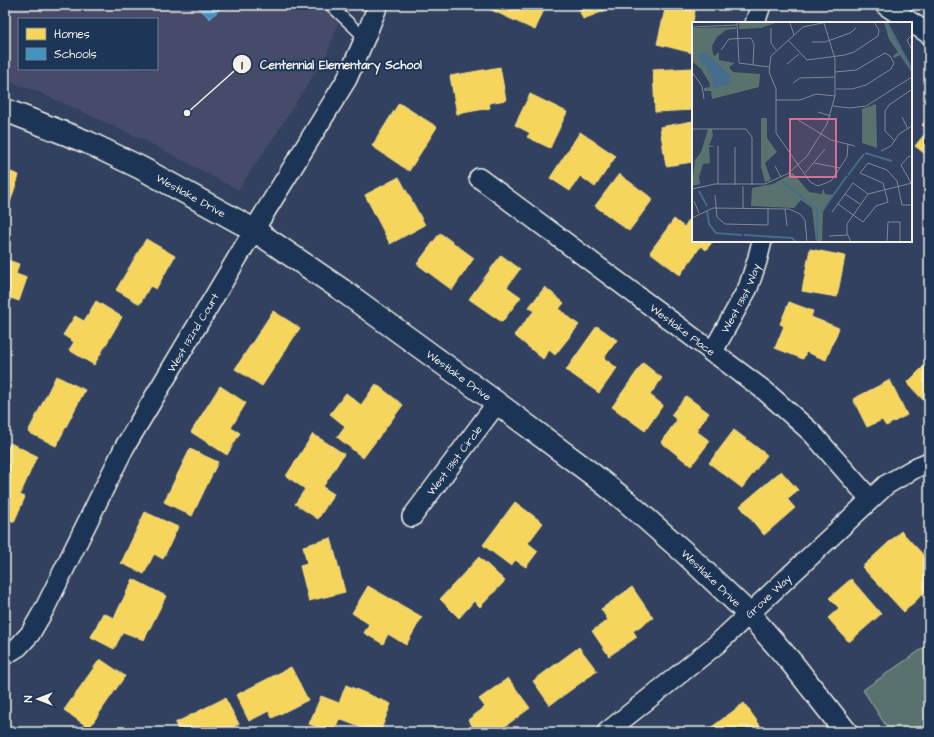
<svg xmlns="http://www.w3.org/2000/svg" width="934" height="737" font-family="'Architects Daughter',sans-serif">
	<rect width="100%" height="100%" fill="#32415f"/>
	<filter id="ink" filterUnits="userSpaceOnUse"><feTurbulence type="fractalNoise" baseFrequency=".025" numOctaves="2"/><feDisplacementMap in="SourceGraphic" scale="8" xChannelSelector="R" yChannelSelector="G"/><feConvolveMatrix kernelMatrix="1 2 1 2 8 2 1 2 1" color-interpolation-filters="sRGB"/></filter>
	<g filter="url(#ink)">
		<path fill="#444c67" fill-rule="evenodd" d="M5,5H345L327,54L276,134L238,190L142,139L38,92L5,80ZM19,19H157V69H19Z"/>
		<polygon fill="#5a726e" stroke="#a7b2ab" points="929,644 929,732 890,732 863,690"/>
		<g fill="#f6d55c" stroke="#f5dd86">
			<polygon points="488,5 546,5 535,30 487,8"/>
			<polygon points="577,5 620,5 583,19"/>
			<polygon points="666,5 672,5 695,11 692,26 693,27 693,53 657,44"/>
			<polygon points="500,67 506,100 489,103 490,108 457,114 450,76"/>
			<polygon points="693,68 693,110 655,112 653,70"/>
			<polygon points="530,94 567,112 550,148 527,137 530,133 515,125"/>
			<polygon points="399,103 437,127 409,171 372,146"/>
			<polygon points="929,117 929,157 915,146 928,130 922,125"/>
			<polygon points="693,121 693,162 666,166 660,127"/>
			<polygon points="580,132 616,156 595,187 580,176 570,191 550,178"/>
			<polygon points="5,170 19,175 5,218"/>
			<polygon points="619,174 653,199 629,231 595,206"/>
			<polygon points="399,177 425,225 390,244 365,195"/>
			<polygon points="691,217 693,219 693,241 713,241 706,250 701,246 680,275 650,252 674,219 684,227"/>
			<polygon points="440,233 474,258 452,290 417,264"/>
			<polygon points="146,239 175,256 156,289 150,286 140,304 116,290"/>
			<polygon points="810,249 845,256 837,297 802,291"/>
			<polygon points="501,255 520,269 507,287 521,297 502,322 469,299"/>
			<polygon points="5,259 19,264 16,274 27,278 19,301 5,296"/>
			<polygon points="545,287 564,303 559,309 579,325 555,355 549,350 543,359 514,335 534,311 529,307"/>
			<polygon points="96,301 122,317 94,365 69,350 74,342 63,335 75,316 84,321"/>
			<polygon points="789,302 813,311 811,317 839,328 826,360 806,352 803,359 775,348 784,326 780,324"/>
			<polygon points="273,311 300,328 262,386 235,369"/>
			<polygon points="597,326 617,340 604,358 617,368 599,393 566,370"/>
			<polygon points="929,361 929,406 907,383"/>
			<polygon points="643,363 662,378 650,395 663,405 645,431 612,407"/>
			<polygon points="56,376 85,390 56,446 28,432"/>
			<polygon points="890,380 907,415 886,426 882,420 867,427 853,399"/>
			<polygon points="376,384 403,405 363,458 337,437 345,426 330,414 346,393 361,405"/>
			<polygon points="220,386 246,403 231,428 240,433 227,455 191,432"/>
			<polygon points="686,396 709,413 696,431 710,441 691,466 661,442 677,420 671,415"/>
			<polygon points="734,430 767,455 742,488 709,463"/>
			<polygon points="313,434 344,454 323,487 334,494 318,519 295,504 305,489 286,476"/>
			<polygon points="10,443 37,456 20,495 25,497 14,522 5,517 5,454"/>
			<polygon points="190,449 218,462 192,516 164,502"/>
			<polygon points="781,471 798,490 787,499 795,508 764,535 740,506"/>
			<polygon points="515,502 543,523 528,543 538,551 526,567 515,560 511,566 483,545"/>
			<polygon points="145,512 178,527 163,559 154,554 144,574 121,563"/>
			<polygon points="901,531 929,561 929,588 904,612 862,567"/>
			<polygon points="331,538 345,592 309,601 300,566 307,564 303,546"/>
			<polygon points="479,557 505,581 480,607 474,601 459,618 440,599"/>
			<polygon points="133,579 166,596 144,640 123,632 114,649 91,637 103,613 114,618"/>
			<polygon points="851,579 881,614 849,642 828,618 839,608 829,598"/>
			<polygon points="368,586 422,617 406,645 388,634 383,644 364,633 369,624 352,613"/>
			<polygon points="632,587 653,618 633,631 637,637 609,656 592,631 608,620 601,609"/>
			<polygon points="579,647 597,671 550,705 533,681"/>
			<polygon points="100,659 125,676 89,728 64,710"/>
			<polygon points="291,667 308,700 272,718 269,711 249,721 236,695"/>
			<polygon points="508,678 530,708 497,732 477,732 468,720 485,707 479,699"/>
			<polygon points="346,685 391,704 380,732 373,732 339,719 334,732 330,732 309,724 321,696 339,703"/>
			<polygon points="225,698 239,724 223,732 179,732 175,723"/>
			<polygon points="744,703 762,728 757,732 705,732"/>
		</g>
		<polygon fill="#4393c3" stroke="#78afce" points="196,5 224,5 210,19"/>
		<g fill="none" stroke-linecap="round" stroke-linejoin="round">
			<defs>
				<polyline id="lane" points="330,5 365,38"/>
				<g id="street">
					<polyline points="885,5 929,34"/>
					<polyline points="755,23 761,5"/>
					<path id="s1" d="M479,178L765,391L812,433L870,499"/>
					<path id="s2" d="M712,353L748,288L757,261L762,241"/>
					<path id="s3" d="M412,517L497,403"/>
					<path id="s4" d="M5,655L18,647L30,634L45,608L124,448L254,230L347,79L365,38L378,5"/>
					<path id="s5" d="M607,732L717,644L886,485L917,467L929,462"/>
				</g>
				<g id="secondary">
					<path id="s6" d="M5,110L87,142L141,168L254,230L342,290L497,403L592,474L626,501L686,554L749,614L792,663L846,732"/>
				</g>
			</defs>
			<use href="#lane" stroke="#f4f1e8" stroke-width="13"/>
			<use href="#street" stroke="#f4f1e8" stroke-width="22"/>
			<use href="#secondary" stroke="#f4f1e8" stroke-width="25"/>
			<use href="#lane" stroke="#1d3557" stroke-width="10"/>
			<use href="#street" stroke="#1d3557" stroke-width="19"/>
			<use href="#secondary" stroke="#1d3557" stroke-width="22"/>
		</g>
	</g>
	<g text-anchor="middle" stroke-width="4" stroke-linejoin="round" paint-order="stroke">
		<g font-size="11" fill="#f4f1e8" stroke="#1d3557">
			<text dy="4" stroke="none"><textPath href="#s6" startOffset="205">Westlake Drive</textPath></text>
			<text dy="4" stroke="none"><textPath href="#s2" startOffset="62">West 131st Way</textPath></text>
			<text dy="4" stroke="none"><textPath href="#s1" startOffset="254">Westlake Place</textPath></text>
			<text dy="4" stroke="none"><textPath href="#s4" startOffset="376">West 132nd Court</textPath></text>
			<text dy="4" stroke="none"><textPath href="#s6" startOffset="528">Westlake Drive</textPath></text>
			<text dy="4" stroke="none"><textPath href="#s3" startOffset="71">West 131st Circle</textPath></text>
			<text dy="4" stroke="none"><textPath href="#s6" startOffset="852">Westlake Drive</textPath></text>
			<text dy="4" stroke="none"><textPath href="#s5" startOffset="211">Grove Way</textPath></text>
		</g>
	</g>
	<g transform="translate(692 22)">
		<rect width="220" height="220" fill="#32415f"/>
		<path d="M86,0L69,6L47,7V1ZM192,0H196L220,46V51L208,33L202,36L201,34L206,30L197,17ZM44,5V7L34,8L25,15L20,24L21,32L22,34L27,30V38L43,41L37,45L41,50L68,52L67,65L20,77L19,69H12V66L18,65L17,60L9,47L1,40L0,6ZM184,82L185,126L170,121V87ZM69,96H75V116L85,130L73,141L79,158L73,160L69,145ZM16,107H20L21,114L17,123L23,125H17L18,141L11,142L7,155L8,162L0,164L3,138L9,130ZM101,151L117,170L130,172L131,166L133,172L142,173L131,190L130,220H124L120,186L109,178L102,186L59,184L60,166L81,162Z" fill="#5a726e"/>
		<path d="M13,30L38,53V62L21,66L20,55L6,34Z" fill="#466c8d"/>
		<path fill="none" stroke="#466c8d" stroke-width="2" d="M194,0L220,49M173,131L200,139M156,153L172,132M91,160L125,187V220M7,169L15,184M15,189L17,202L24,211L50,213M129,190L155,154M52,213L100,216L104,220"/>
		<path fill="none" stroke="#808796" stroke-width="1" d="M45,0L47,41M135,0L111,5L79,34L77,50L84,67V111L118,160L126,164L139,159L155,135L156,122M98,1L102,13M0,5L45,3M79,6V21L84,28M220,13L215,18L220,28M59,16L62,22L61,43M96,18L115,38L153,33L162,30L186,14L187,8L182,0M120,20H133L158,11L164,6M29,28L37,17L59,16M47,41L77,45M95,42L107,32M0,50L10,64L12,77M143,50L164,48L193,31L198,34L202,41L199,47L174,63L160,67H144M101,61L108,56L143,55M84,78H108L124,72L143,74M141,84L158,86L174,84L220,55M126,90L139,94M210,95L216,107M103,96L139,118L163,124M0,107H54L60,115V163M203,119L193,109V89L197,83L219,68M43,125V163M189,129L199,124L207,112L220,104M122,141L148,146M83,144L89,155M113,151L133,127M219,161L209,143L217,134L220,135M26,162V124M0,167L23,162H73L97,151L115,134L135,102L143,74V37L132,1M153,172L168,182M23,173L25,195L33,202L76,203V186M2,179L7,191M146,182L171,200L184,184L196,180L191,161L168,151L176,141L195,148L205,159L210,183H220M51,186V164M93,187L95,204M140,190L161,161L176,172M0,196L21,186L97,187L108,192L113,198L115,220M137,214L155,213M159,220L155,211V202L176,172L220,161M195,220L196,200H208V220"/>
		<path fill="#d66f93" fill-opacity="0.15" stroke="#d66f93" stroke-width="2" d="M98,97H144V155H98Z"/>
		<rect width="220" height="220" fill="none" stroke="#f4f1e8" stroke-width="2"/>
	</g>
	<path fill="none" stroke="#f4f1e8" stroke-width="1.5" d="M187 113L242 64"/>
	<g fill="#f4f1e8" stroke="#1d3557" stroke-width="1.5">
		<circle cx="187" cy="113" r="4"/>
		<circle cx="242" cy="64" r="10"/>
	</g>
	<g font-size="12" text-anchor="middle" font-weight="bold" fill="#111">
		<text x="242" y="69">1</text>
	</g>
	<g font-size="12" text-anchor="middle" font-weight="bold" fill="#f4f1e8" stroke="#1d3557" stroke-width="4" stroke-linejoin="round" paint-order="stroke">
		<text x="341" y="69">Centennial Elementary School</text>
	</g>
	<rect width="934" height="737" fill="none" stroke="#1d3557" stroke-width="20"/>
	<rect x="10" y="10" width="914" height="717" fill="none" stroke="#f4f1e8" stroke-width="1.5" filter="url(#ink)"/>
	<rect x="18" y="18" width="140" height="52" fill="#1d3557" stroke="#738091"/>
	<rect x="26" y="28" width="20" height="12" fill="#f6d55c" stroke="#738091"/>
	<text x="54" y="38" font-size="12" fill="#f4f1e8">Homes</text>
	<rect x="26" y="48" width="20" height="12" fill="#4393c3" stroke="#738091"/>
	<text x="54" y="58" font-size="12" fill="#f4f1e8">Schools</text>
	<g transform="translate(38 699) rotate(270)" stroke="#1d3557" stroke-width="3" paint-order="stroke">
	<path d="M0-3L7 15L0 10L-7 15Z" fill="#f4f1e8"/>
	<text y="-6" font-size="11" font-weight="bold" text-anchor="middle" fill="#f4f1e8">N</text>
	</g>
</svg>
